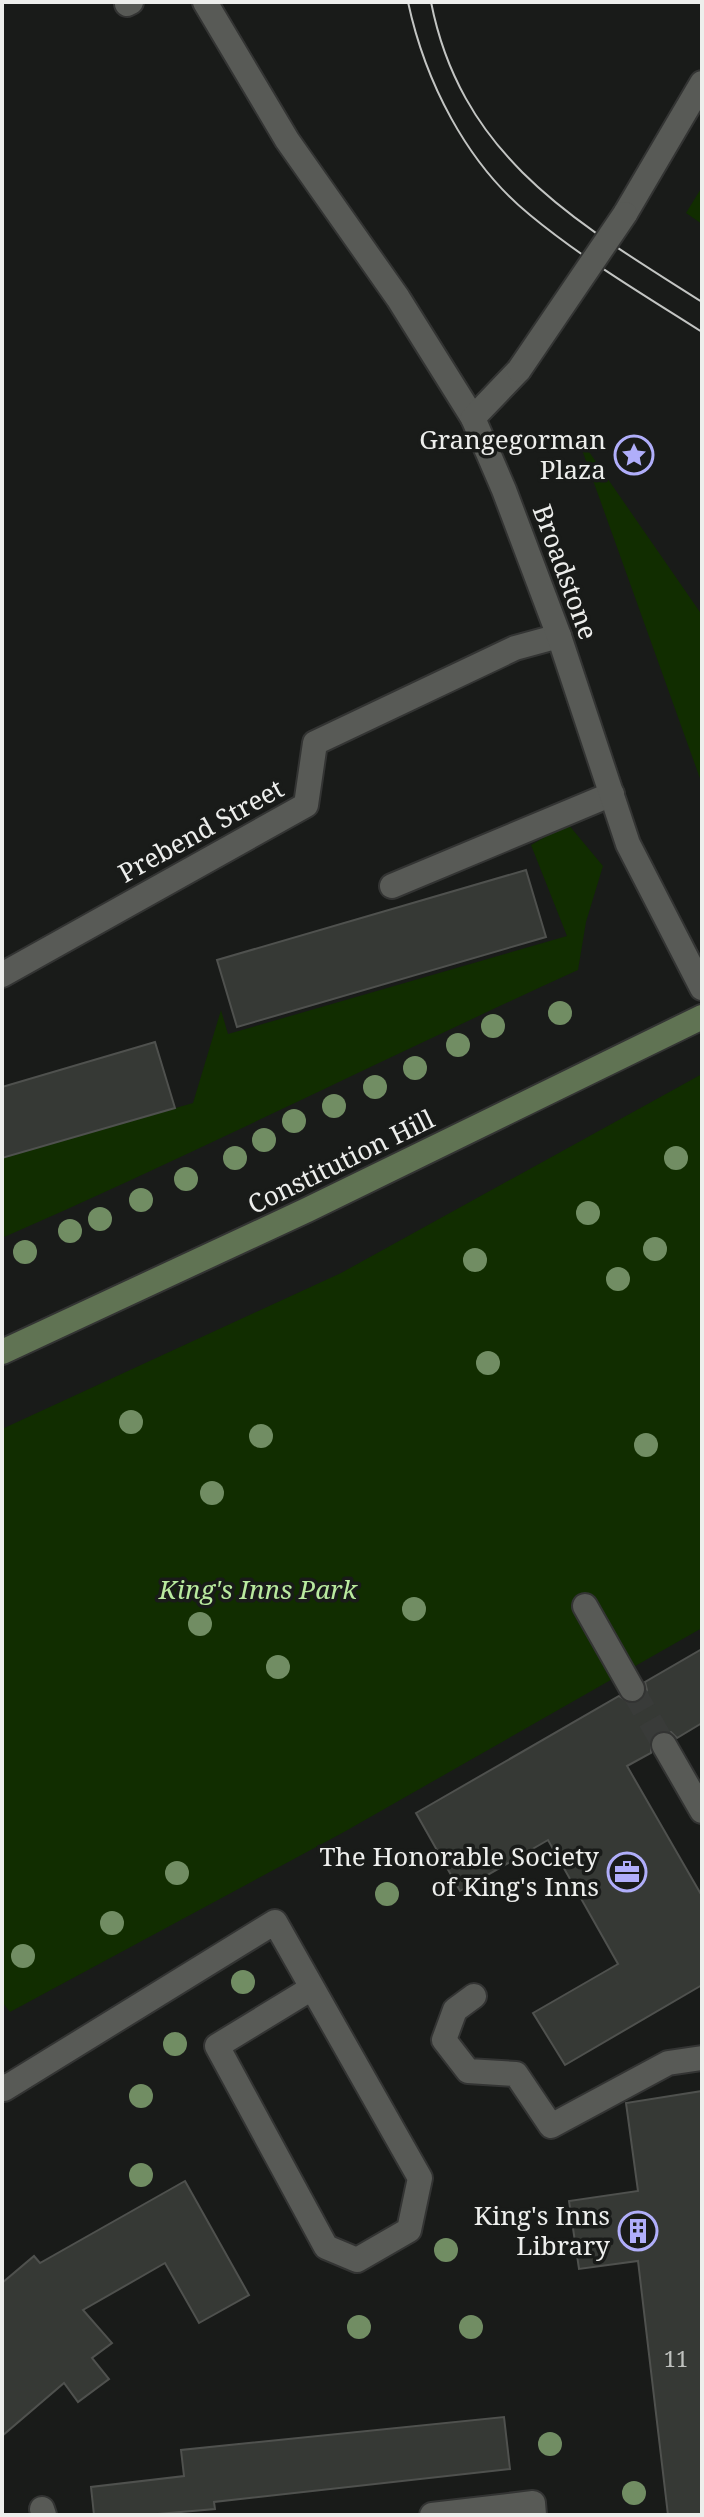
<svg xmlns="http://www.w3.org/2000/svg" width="704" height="2517" font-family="'Noto Serif',serif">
	<rect width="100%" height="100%" fill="#191b19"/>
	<g fill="#112d00">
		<polygon points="702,187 702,224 686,213"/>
		<polygon points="576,433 702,615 702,784"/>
		<path d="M568,824L603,866L586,922L578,970C385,1058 196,1153 2,1238V1158L193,1103L221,1010L228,1034L567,936L531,845Z"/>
		<polygon points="702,1074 702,1628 344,1832 10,2012 2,2002 2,1429 341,1273"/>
	</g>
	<g fill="#363935" stroke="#4f514e" stroke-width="2">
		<polygon points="526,870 546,937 237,1027 217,960"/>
		<polygon points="155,1042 175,1108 2,1158 2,1087"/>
		<polygon points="702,1649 702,1723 677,1738 671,1732 657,1732 651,1738 651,1753 627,1766 702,1896 702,1985 565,2065 533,2013 618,1964 548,1840 460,1891 416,1813 619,1696 631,1704 640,1702 647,1690 645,1682"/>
		<polygon points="702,2091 702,2515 668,2515 638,2261 579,2269 569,2201 638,2191 626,2103"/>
		<polygon points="185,2181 249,2295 199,2323 165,2263 83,2310 112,2343 92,2358 109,2379 78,2402 64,2383 2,2436 2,2283 34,2256 40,2263"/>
		<polygon points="504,2417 510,2469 214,2502 215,2509 146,2515 94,2515 91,2487 184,2476 181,2450"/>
	</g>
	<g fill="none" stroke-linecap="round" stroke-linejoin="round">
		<polyline stroke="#393b39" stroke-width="24" stroke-dasharray="24 12" stroke-linecap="butt" points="632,1689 664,1745"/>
		<defs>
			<g id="service">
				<polyline points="205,2 287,140 398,298 473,418"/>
				<polyline points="127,4 131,2"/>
				<polyline points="392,886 612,794"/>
				<polyline points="2,975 306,805 315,743 515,648 559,636"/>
				<polyline points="474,1996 455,2010 444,2040 468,2071 516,2074 551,2126 668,2063 702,2058"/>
				<polyline points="2,2086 4,2089 275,1922 420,2178 409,2230 357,2260 326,2247 217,2046 312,1988"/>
				<polyline points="42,2509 44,2515"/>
				<polyline points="432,2515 533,2503 534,2515"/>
			</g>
			<g id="pedestrian">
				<polyline points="585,1606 632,1689"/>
				<polyline points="664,1745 702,1811"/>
			</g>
			<g id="minor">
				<polyline points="625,214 702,83"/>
				<polyline points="519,370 473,418 504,490 559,636 628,844 702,988"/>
			</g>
			<polyline id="secondary" points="2,1352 307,1210 702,1017"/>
		</defs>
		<use href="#service" stroke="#333433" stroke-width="28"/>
		<use href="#pedestrian" stroke="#333433" stroke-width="28"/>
		<use href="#minor" stroke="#333433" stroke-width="28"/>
		<use href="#secondary" stroke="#333433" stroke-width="28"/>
		<use href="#service" stroke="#585a56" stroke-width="24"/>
		<use href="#pedestrian" stroke="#585a56" stroke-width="24"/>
		<use href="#minor" stroke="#585a56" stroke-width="24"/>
		<use href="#secondary" stroke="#607353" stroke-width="24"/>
		<g stroke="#c3c5c3" stroke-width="2">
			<path d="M408,2C425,81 466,163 530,215C583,259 644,295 702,332"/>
			<path d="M431,2C462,159 578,223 702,302"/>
		</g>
		<defs>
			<polyline id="minor-bridge" points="519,370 625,214"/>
		</defs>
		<use href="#minor-bridge" stroke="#333433" stroke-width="28" stroke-linecap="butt"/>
		<use href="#minor-bridge" stroke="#585a56" stroke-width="24"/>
	</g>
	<g fill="#718d63">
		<circle cx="560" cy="1013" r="12"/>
		<circle cx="493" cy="1026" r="12"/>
		<circle cx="458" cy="1045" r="12"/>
		<circle cx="415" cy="1068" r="12"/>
		<circle cx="375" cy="1087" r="12"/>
		<circle cx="334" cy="1106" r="12"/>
		<circle cx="294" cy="1121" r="12"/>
		<circle cx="264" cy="1140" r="12"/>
		<circle cx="235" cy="1158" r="12"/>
		<circle cx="676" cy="1158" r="12"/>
		<circle cx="186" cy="1179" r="12"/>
		<circle cx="141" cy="1200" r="12"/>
		<circle cx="588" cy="1213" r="12"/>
		<circle cx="100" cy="1219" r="12"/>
		<circle cx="70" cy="1231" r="12"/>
		<circle cx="655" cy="1249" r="12"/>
		<circle cx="25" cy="1252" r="12"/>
		<circle cx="475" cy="1260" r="12"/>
		<circle cx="618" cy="1279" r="12"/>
		<circle cx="488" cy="1363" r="12"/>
		<circle cx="131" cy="1422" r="12"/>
		<circle cx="261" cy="1436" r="12"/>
		<circle cx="646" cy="1445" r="12"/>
		<circle cx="212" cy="1493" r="12"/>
		<circle cx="414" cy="1609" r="12"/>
		<circle cx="200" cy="1624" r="12"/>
		<circle cx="278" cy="1667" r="12"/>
		<circle cx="177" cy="1873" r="12"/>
		<circle cx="387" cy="1894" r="12"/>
		<circle cx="112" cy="1923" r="12"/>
		<circle cx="23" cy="1956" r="12"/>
		<circle cx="243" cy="1982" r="12"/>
		<circle cx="175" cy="2044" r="12"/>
		<circle cx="141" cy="2096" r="12"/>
		<circle cx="141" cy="2175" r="12"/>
		<circle cx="446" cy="2250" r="12"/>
		<circle cx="359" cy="2327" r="12"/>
		<circle cx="471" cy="2327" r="12"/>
		<circle cx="550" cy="2444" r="12"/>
		<circle cx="634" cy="2493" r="12"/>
	</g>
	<defs>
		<symbol id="sight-ring" viewBox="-11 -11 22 22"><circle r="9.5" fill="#191b19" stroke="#b0aefa" stroke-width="1.5"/><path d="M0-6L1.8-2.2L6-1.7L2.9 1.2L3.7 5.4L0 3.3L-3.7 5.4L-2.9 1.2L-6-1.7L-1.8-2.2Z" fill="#b0aefa"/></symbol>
		<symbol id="office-ring" viewBox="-11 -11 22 22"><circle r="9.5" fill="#191b19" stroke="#b0aefa" stroke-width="1.5"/><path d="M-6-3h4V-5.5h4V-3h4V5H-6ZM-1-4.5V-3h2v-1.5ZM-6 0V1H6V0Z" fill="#b0aefa"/></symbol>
		<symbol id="building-ring" viewBox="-11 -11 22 22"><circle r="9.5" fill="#191b19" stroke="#b0aefa" stroke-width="1.5"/><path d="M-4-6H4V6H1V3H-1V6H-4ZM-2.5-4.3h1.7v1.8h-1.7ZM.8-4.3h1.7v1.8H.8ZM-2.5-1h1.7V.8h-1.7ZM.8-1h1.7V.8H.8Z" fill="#b0aefa"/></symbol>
	</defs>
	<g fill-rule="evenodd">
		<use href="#sight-ring" x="612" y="433" width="44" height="44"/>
		<use href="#office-ring" x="605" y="1850" width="44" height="44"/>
		<use href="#building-ring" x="616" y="2209" width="44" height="44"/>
	</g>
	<g text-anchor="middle" stroke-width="7" stroke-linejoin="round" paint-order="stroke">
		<g font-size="22" fill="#bfc1be">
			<text x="676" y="2367">11</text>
		</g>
		<g font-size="26" fill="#edeeec" stroke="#191b19" text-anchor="end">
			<text x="606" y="449">Grangegorman<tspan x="606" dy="30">Plaza</tspan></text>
			<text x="599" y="1866">The Honorable Society<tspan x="599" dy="30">of King's Inns</tspan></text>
			<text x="610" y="2225">King's Inns<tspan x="610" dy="30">Library</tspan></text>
		</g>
		<g font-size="26" fill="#edeeec" stroke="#191b19">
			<text transform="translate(565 572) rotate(70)" y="9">Broadstone</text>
			<text transform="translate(201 831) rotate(-29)" y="9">Prebend Street</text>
			<text transform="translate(341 1162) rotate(-26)" y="9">Constitution Hill</text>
		</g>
		<g font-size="26" font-style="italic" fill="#b9ea9f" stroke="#191b19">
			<text x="258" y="1599">King's Inns Park</text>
		</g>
	</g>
	<rect width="704" height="2517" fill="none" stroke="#edeeec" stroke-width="8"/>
</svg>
